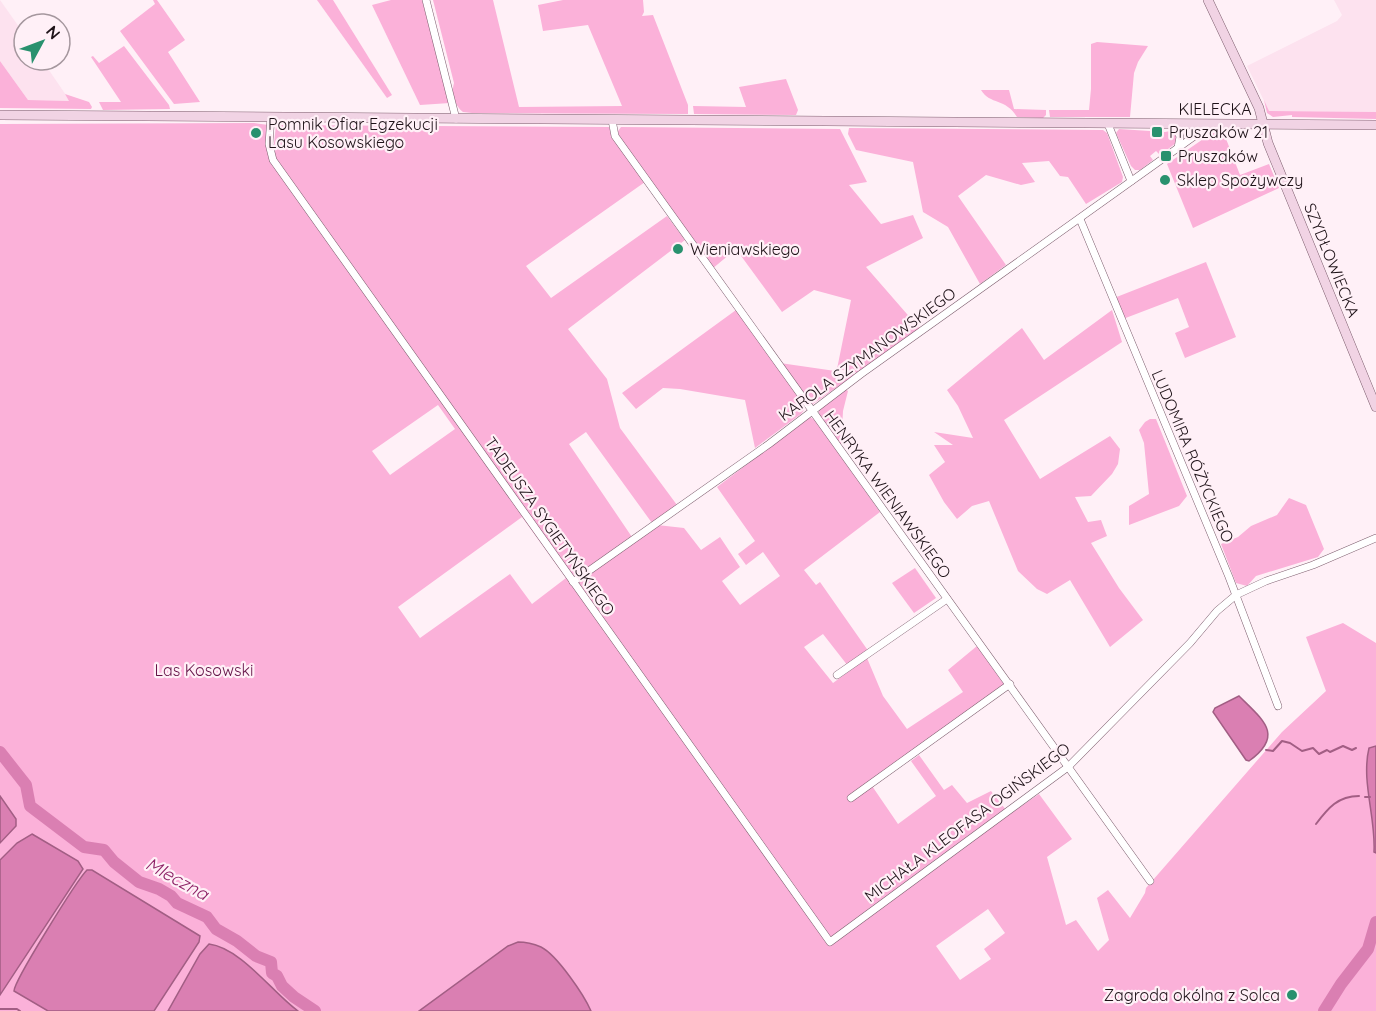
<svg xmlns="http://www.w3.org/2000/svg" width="1376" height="1011" font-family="Quicksand,sans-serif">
	<rect width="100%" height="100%" fill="#fff0f7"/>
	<g fill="#fde2ef">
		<polygon points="0,0 24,34 24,60 42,60 70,101 28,100 0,61"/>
		<polygon points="1334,0 1376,0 1376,112 1269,111 1247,66 1337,21 1342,15"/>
	</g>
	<g fill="#fbb1d9" fill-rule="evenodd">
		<polygon points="153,0 157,0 185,40 168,52 200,102 174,104 120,31 155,4"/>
		<polygon points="317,0 333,0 392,95 387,98"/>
		<polygon points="391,0 422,0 450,103 420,105 372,5"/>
		<path d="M433,0H493L519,107L622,106L588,25L543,31L538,5L563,0H643L644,12L642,16L653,15L688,105V114L472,113L463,112C454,105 451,93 454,83Z"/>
		<polygon points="1097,42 1148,46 1138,62 1134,73 1130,117 1050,117 1049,110 1089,110 1091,89 1091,44"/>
		<polygon points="124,46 169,105 170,109 103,110 99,102 121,102 91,57 93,56 99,63"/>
		<polygon points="0,61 28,100 69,101 65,94 89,102 92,107 91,109 0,108"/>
		<polygon points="786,79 798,110 796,115 694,114 693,106 746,107 739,87"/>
		<path d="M981,90H1009L1014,109L1046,110V115L1043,118L1017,117C1006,98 990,105 981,90Z"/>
		<polygon points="1264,100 1269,111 1376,112 1376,119 1292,117 1292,115 1273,117 1267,113"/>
		<path d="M254,123L268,125L269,158L275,159L274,143L276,125L609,127L613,138L645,182L526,266L551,298L667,216L685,240L568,329L607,379L620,428L677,505L652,523L586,432L569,444L634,540L657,525L684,528L701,550L720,537L740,567L722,581L740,605L780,576L763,552L746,565L738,554L755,541L717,487L807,419L810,417L815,420L880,512L804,570L816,585L820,582L869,652L848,666L823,634L804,647L833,683L867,658L883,696L907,729L963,692L948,670L977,646L1004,684L870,783L898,824L936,796L911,761L919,755L944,790L952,785L967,803L991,791L1006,810L975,831L978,836L1039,794L1072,839L1047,857L1066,925L1076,920L1098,951L1109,940L1097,898L1108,890L1130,918L1145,893L1146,888L1282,732L1326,691L1306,637L1343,623L1376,643V1011H0V124ZM438,405L455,429L390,475L372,451ZM522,517L566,578L532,604L510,574L420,638L398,607ZM988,909L1005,933L984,949L991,959L960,980L936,946Z"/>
		<polygon points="621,127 840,129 867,182 849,185 881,224 913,215 923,238 866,267 920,329 859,373 837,369 851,300 814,290 782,312 736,249 712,269 619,138 618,131"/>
		<polygon points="849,128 1103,130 1107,133 1123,177 1122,182 1086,204 1068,177 1060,176 1049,161 1022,163 1035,182 1021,185 986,175 958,196 1006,265 980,284 948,227 923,212 913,162 856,150 848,134"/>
		<polygon points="1119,129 1165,132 1175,130 1178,134 1176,143 1160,155 1156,151 1150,156 1153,160 1140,170 1135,170 1131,166 1116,133"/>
		<polygon points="1221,130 1223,131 1240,175 1269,164 1279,188 1193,228 1167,164 1209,135"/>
		<polygon points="1206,262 1236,337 1185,358 1175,333 1189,327 1178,298 1123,319 1114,298"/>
		<polygon points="736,310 803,403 804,410 801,414 755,448 745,400 680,389 663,388 636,409 622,393"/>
		<polygon points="1112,310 1122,342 1004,420 1040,479 1110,436 1120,449 1118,464 1112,474 1091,496 1075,497 1088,522 1101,520 1107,536 1091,543 1119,588 1143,620 1110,647 1070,580 1047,594 1037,589 1018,571 989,501 972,506 957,519 944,502 929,475 945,462 934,445 953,445 934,432 973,438 958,406 947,390 1022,328 1044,360"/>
		<polygon points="780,363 856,374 813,404 808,400"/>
		<polygon points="845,389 848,391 843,411 841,447 819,415 819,410"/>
		<polygon points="1150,419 1156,419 1187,496 1179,506 1129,525 1129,506 1149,494 1144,443 1139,430 1145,422"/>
		<polygon points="1289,498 1306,505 1324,549 1318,557 1256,576 1247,586 1236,583 1221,544 1238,537 1251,526 1277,515"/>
		<polygon points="915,568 936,598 914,613 892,583"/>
	</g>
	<g fill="#da7fb2" stroke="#a25e84" stroke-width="1.5">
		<path d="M1239,696C1263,720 1285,735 1249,761L1246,760L1213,712L1215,708Z"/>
		<path d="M1376,746V853L1374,852C1376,817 1361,782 1369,748Z"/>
		<polygon points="0,796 16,819 16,826 0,843"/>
		<polygon points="32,834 78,861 83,869 0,995 0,860 17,843"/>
		<path d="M87,870H92L200,936L199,942L154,1011H48L14,991C14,981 77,880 87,870Z"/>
		<path d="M518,942C525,942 534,944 541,947C557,955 584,995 591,1011H419L508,946Z"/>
		<path d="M209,944C241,948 273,993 298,1011H168L200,954Z"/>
	</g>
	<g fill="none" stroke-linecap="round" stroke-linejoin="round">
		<g stroke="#a25e84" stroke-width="2">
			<polyline points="1266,750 1273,751 1282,741 1290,743 1302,751 1313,748 1319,754 1327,750 1330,752 1343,746 1352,750 1356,748"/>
			<polyline points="1365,797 1370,797"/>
			<path d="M1316,824C1328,808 1338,796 1359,796"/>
			<polyline points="0,1009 17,1009 20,1011"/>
		</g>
		<g stroke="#da7fb2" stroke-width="12">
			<polyline points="0,752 26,785 30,806 84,847 104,850 114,862 139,882 159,889 171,896 177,903 207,917 216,929 237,941 256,956 271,962 272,973 277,976 282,986 294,997 315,1011"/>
			<polyline points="1324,1011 1341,984 1368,949 1376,922"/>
		</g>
		<defs>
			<g id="street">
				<polyline points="426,0 456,119"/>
				<polyline points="271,117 269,144 273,160 830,942 1068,767 1190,643 1217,611 1236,595 1266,581 1313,565 1376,538"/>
				<polyline points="612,120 615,136 1150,881"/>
				<polyline points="1108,124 1131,181"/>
				<polyline points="1176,124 1180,137 1178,148"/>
				<polyline points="1080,219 1229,577 1278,706"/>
				<polyline points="573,582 769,444 861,374 1203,130 1209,124"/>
				<polyline points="837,675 947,599"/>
				<polyline points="851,798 1010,684"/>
			</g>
			<g id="secondary">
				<polyline points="1208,0 1259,108 1268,143 1376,407"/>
				<polyline points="0,115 1376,125"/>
			</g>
		</defs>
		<use href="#street" stroke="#7e5f6f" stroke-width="8"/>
		<use href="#secondary" stroke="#7e5f6f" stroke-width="10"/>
		<use href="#street" stroke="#fff" stroke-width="7"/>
		<use href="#secondary" stroke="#f1d3e4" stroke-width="9"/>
	</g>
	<g fill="#29916e" stroke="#fff0f7" stroke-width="2">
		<rect x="1151" y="126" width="12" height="12" rx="3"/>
		<circle cx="256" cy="133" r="6"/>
		<rect x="1160" y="150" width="12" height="12" rx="3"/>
		<circle cx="1165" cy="180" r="6"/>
		<circle cx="678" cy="249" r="6"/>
		<circle cx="1292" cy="995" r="6"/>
	</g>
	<g text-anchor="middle" stroke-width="4.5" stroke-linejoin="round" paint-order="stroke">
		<g font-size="16" fill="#1e1218" stroke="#fff0f7">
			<text x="1215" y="115">KIELECKA</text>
			<text transform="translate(1332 260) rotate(68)" y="6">SZYDŁOWIECKA</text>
			<text transform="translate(867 354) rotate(-36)" y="6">KAROLA SZYMANOWSKIEGO</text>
			<text transform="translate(1193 456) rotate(67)" y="6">LUDOMIRA RÓŻYCKIEGO</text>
			<text transform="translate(888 494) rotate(54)" y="6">HENRYKA WIENIAWSKIEGO</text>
			<text transform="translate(550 526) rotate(55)" y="6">TADEUSZA SYGIETYŃSKIEGO</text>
			<text transform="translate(967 822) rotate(-37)" y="6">MICHAŁA KLEOFASA OGIŃSKIEGO</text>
		</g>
		<g font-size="16" fill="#1e1218" stroke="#fff0f7" text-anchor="start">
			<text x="268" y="130">Pomnik Ofiar Egzekucji<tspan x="268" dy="18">Lasu Kosowskiego</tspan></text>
			<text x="1169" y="138">Pruszaków 21</text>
			<text x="1178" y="162">Pruszaków</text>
			<text x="1177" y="186">Sklep Spożywczy</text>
			<text x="690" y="255">Wieniawskiego</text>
			<text x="1280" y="1001" text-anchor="end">Zagroda okólna z Solca</text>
		</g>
		<g font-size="16" fill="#651448" stroke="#fff0f7">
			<text x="204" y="676">Las Kosowski</text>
		</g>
		<g font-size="18" font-style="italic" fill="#8e2367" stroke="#fff0f7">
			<text transform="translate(177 879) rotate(29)" y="6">Mleczna</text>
		</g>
	</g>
	<g transform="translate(42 42) rotate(49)"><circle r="28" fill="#fff0f7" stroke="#a5979e" stroke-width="1.5"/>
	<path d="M0-4.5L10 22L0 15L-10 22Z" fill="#29916e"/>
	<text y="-9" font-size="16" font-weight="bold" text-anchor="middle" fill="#1e1218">N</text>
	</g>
</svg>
